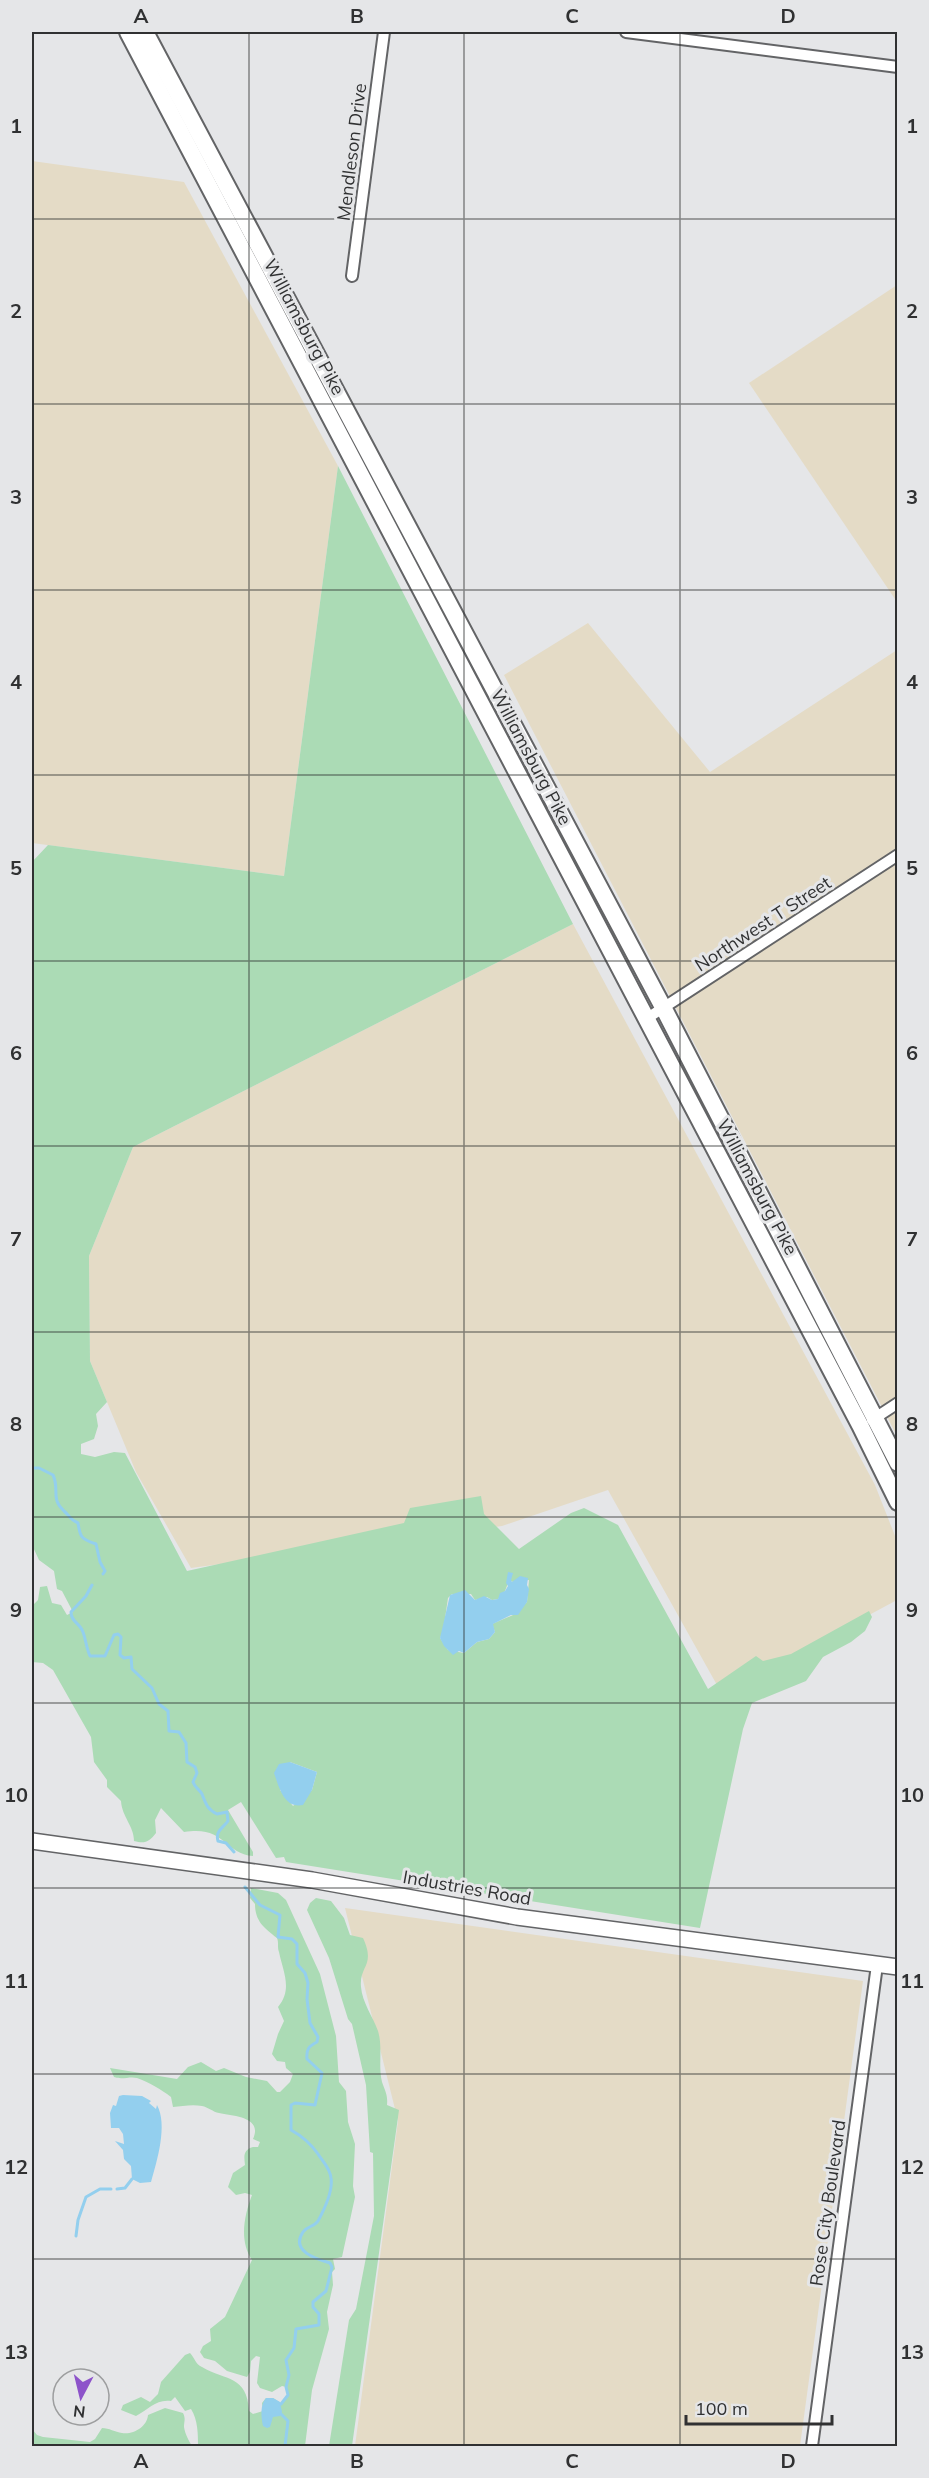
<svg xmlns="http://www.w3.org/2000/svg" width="929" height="2478" font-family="Mulish,sans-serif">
	<rect width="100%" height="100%" fill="#e5e6e8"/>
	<g fill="#e4dbc6">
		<polygon points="32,161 184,182 338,466 284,876 32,843"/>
		<polygon points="897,285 897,602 749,383"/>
		<polygon points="588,623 710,772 897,650 897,1436 504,675"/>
		<polygon points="573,924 875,1485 897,1541 897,1600 722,1694 608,1490 502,1526 191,1568 136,1472 90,1361 89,1256 133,1147"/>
		<polygon points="345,1908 863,1981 800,2446 355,2446 398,2121"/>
	</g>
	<g fill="#abdbb5" fill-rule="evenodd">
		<path d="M338,466L573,924L133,1147L89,1256L90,1361L107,1402L96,1414L98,1426L94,1439L81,1444V1454L95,1457L114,1452L125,1453L187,1571L404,1523L410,1508L481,1496L484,1514L519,1549L571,1513L584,1508L618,1525L708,1689L756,1656L763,1661L791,1654L869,1611L872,1617L865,1631L851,1642L823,1657L806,1681L752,1703L743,1729L700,1928L286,1862L284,1857L276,1858L241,1802L228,1810L253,1852V1856C223,1853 225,1825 184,1832L161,1808L155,1820L156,1833C149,1842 145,1844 134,1841C134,1826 122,1817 121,1801L107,1787V1780L94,1762L91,1737L53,1670L43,1663L32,1662V1619L34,1618L32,1606L38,1600L40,1587L47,1586L52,1603L61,1605L67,1615L73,1612L62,1591L57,1589L54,1571L39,1560L32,1545V862L48,845L284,876ZM511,1575V1581L513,1582L529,1580L527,1602L513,1615L492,1624L495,1632L489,1639L477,1642L464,1653L448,1650L440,1638L443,1632L448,1598L452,1594H471L475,1600L487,1597L492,1600L498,1599L505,1591ZM290,1762L317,1772L312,1790L293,1806L280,1790Z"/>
		<path d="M251,1888L278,1893L286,1900L320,1974L336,2036L339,2082L346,2091L348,2122L355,2144L353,2186L355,2197L342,2257L333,2259L335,2269L332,2272L333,2285L327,2312L329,2329L312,2390L305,2446H198C198,2434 198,2420 191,2409L185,2411L175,2397L171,2401C156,2399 149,2409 136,2416L121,2410L123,2405L141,2397L150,2402L158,2394L161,2382L185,2355L190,2353C195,2358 195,2364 202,2367C226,2381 247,2375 249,2411L253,2414L263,2411L262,2403L266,2398H273L281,2403L288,2395L286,2387L282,2386L272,2392L260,2388L257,2383L260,2357L256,2356L251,2361L250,2372L247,2377L227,2371L215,2361L204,2358L200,2352L203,2346L211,2341L210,2329L225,2317L252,2260C239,2241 244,2216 252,2195L245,2193L236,2195L228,2187L233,2173L245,2165C244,2156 243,2150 253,2147H258L260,2142L253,2139C263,2117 234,2116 219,2113C213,2112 208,2107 202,2106C193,2104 182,2106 173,2107L171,2097C162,2090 149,2082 137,2078C130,2076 122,2080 114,2077L110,2068L177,2079L188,2067L201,2062L216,2071L224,2068L246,2077L267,2081L277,2092H280L290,2082L293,2074L286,2068L285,2062L277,2061L272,2054L278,2034L284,2021L278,2007C293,1989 283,1972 279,1952C277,1947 279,1943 277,1938C264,1928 255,1921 255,1904L250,1898Z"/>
		<path d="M316,1898L331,1901L344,1918L350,1935L363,1938C376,1966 359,1965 361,1987C362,2002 373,2017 378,2031C383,2047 378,2066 382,2082C385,2091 388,2095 387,2105L399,2110L352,2446H329L349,2320L356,2309L374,2216L373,2153L370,2152L366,2085L352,2024L348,2019L329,1958L307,1910L310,1903Z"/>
		<path d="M165,2408L183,2413C186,2419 184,2421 184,2427C185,2434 189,2441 192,2446H32V2429L37,2435L43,2437L90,2442L95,2439L102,2428C109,2428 115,2432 122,2433C133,2435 147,2427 148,2415Z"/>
	</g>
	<g fill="#93cfee">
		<polygon points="508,1572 513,1573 511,1580 512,1582 520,1576 528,1578 527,1585 529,1589 527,1602 518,1615 511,1615 493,1624 495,1632 489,1639 477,1642 464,1653 459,1651 453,1655 444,1646 440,1638 450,1595 465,1590 475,1600 484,1596 492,1600 498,1599 500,1593 505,1591 508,1586 506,1583"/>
		<path d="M290,1762L317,1772L312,1790L303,1805C284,1809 279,1787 274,1773L279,1764Z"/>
		<path d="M123,2095L142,2096L151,2101L149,2103L156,2109L157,2105C168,2125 157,2161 151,2182L140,2183L132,2179L131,2166L124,2159L123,2150L115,2141L124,2144L123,2134L119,2128H111L110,2113L113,2105L116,2106L119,2096Z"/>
		<path d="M266,2398H273L280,2402L282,2412L280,2416L273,2417L270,2427L267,2428L263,2426C261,2417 260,2405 266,2398Z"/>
	</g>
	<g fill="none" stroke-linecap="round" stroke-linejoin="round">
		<g stroke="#93cfee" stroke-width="3">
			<path d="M32,1468H39L53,1475C60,1490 50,1498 64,1511C70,1516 70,1520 78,1523C80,1537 81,1539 96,1544L100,1562L105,1571L103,1574"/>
			<path d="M92,1585L86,1596L71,1612C71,1622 80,1623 83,1632C86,1640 86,1647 90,1656H105L114,1635L118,1634L121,1637L120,1655L124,1658L131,1657L132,1669L152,1688L159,1704L168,1711L169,1731L179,1732L186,1743L187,1762L195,1767L197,1773L193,1782C195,1788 199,1789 202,1794C206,1804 207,1809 217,1814L227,1812L228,1821C223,1828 215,1831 218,1841L226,1843L234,1852"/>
			<path d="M245,1887L260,1905L280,1915L278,1937L292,1939L297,1944V1964L305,1973L308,1983L307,1999L310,2023L318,2037L317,2042C309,2046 306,2049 307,2059L322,2073L315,2105L295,2103L291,2105V2130C302,2136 311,2144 318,2154C323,2162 330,2168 331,2178C333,2191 324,2210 318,2221C314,2227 307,2226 303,2232C290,2251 316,2259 330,2263L332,2267L326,2291L313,2302V2307L319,2314V2325L296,2329L294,2348L286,2360L289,2375L286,2387L288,2395L281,2404"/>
			<polyline points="117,2189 125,2188 132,2179"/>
			<polyline points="76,2236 78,2220 86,2197 100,2189 111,2189"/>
			<polyline points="281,2414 288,2421 285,2446"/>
		</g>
		<defs>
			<g id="street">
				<polyline points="626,32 898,67"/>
				<polyline points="352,276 384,32"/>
				<polyline points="646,1019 898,855"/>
				<polyline points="872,1420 898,1403"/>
				<polyline points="812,2446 877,1965"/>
			</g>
			<polyline id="secondary" points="32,1841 312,1880 517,1917 898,1967"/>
			<g id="primary">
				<polyline points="128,32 860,1425 898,1502"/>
				<polyline points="145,32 664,1009 898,1463"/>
			</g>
		</defs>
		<use href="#street" stroke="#636466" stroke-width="14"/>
		<use href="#secondary" stroke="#636466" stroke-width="18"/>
		<use href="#primary" stroke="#636466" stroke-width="20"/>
		<use href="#street" stroke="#fff" stroke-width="10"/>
		<use href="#secondary" stroke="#fff" stroke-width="15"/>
		<use href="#primary" stroke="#fff" stroke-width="16"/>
	</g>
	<path fill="none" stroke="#303132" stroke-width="1.5" stroke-opacity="0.55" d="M249,32V2446M464,32V2446M680,32V2446M32,219H898M32,404H898M32,590H898M32,775H898M32,961H898M32,1146H898M32,1332H898M32,1517H898M32,1703H898M32,1888H898M32,2074H898M32,2259H898"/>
	<g text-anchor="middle" stroke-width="6" stroke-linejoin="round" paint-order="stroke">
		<g font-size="18" fill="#303132" stroke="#e5e6e8">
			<text transform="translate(352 152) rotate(-83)" y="6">Mendleson Drive</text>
			<text transform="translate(304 327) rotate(62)" y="6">Williamsburg Pike</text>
			<text transform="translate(531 757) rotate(62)" y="6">Williamsburg Pike</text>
			<text transform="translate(763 924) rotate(-33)" y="6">Northwest T Street</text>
			<text transform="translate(757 1187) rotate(62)" y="6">Williamsburg Pike</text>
			<text transform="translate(467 1888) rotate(10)" y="6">Industries Road</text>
			<text transform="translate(828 2203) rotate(-82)" y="6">Rose City Boulevard</text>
		</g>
	</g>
	<rect width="929" height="2478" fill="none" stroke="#e5e6e8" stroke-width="66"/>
	<g transform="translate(81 2397) rotate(187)"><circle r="28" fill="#e5e6e8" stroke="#9d9e9f" stroke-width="1.5"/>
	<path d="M0-4.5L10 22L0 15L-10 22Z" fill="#8d53ca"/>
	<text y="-9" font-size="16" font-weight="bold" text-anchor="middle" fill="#303132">N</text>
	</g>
	<path d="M686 2415v9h146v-9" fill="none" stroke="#303132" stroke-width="3"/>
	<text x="695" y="2415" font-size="18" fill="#303132" stroke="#e5e6e8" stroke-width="4.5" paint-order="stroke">100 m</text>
	<rect x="33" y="33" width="863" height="2412" fill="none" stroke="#303132" stroke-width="2"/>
	<g font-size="20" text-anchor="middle" font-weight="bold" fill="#303132">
		<text x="141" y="23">A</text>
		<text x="357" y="23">B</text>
		<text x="572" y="23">C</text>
		<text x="788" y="23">D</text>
		<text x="16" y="133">1</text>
		<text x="912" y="133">1</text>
		<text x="16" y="318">2</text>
		<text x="912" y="318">2</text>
		<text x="16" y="504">3</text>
		<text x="912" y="504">3</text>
		<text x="16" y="689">4</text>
		<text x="912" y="689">4</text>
		<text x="16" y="875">5</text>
		<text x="912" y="875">5</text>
		<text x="16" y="1060">6</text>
		<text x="912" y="1060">6</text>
		<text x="16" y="1246">7</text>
		<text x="912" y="1246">7</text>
		<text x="16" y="1431">8</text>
		<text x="912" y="1431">8</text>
		<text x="16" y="1617">9</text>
		<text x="912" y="1617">9</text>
		<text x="16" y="1802">10</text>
		<text x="912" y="1802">10</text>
		<text x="16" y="1988">11</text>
		<text x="912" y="1988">11</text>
		<text x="16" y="2174">12</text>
		<text x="912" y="2174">12</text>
		<text x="16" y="2359">13</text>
		<text x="912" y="2359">13</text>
		<text x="141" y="2468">A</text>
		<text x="357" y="2468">B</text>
		<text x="572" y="2468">C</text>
		<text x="788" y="2468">D</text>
	</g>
</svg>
